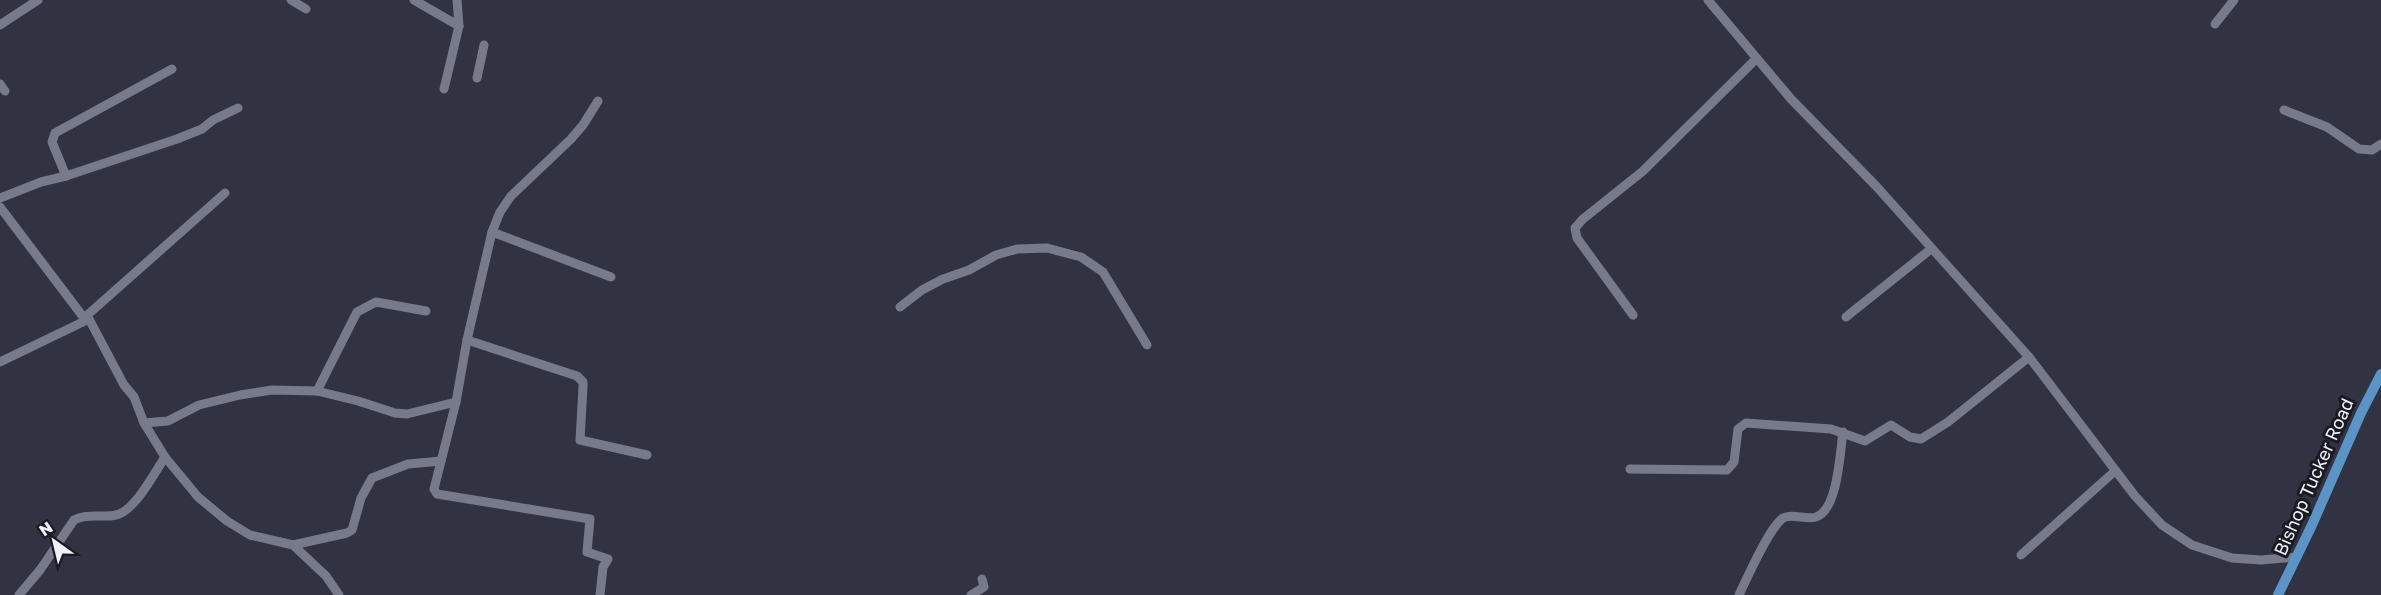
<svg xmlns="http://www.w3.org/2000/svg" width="2381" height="595" font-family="'Golos Text',sans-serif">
	<rect width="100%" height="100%" fill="#313342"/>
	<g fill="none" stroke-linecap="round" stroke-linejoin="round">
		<g stroke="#777a8b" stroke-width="9">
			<polyline points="291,0 306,9"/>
			<polyline points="414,0 459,26"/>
			<polyline points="1708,0 1791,99 1877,187 2029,357 2135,496 2162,525 2192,545 2232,558 2261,560 2297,557"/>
			<polyline points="2215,24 2234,0"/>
			<polyline points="0,25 38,0"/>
			<polyline points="477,78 484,45"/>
			<polyline points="0,84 5,91"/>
			<polyline points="444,89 459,26 457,0"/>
			<polyline points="598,101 583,125 571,139 511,196 500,212 492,232 467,340 456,402 434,489 437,494 590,519 587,552 608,559 603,567 600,595"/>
			<polyline points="2284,110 2327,127 2359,149 2372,150 2381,144"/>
			<polyline points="66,176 52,142 55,133 172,69"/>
			<polyline points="0,198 41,182 66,176 177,139 202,129 213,120 238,108"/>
			<polyline points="0,207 84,318 89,319 124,385 134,397 144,423 165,457 198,497 227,521 250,535 293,545 326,576 339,595"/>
			<polyline points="492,232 611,277"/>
			<polyline points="900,307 922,290 943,279 969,270 996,255 1017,249 1047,248 1081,257 1103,272 1147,345"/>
			<polyline points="1633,315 1577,238 1575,228 1583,219 1643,171 1756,59"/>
			<polyline points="1846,317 1931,249"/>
			<polyline points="84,318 225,193"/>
			<polyline points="467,340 577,376 583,382 583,387 580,440 647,455"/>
			<polyline points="0,362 89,319"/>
			<polyline points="317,391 357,312 376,302 426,311"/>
			<polyline points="144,423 168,421 199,405 240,395 272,390 317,391 358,401 395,413 407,414 456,402"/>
			<polyline points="1630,469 1727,470 1734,462 1738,429 1746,423 1831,429 1865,441 1891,425 1910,437 1921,439 1948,422 2029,357"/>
			<polyline points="293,545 347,533 352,530 361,498 372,478 408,464 441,461"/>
			<polyline points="2021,555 2115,471"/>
			<path d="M19,595L40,570L74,520C86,513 103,518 116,515C135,511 155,472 165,457"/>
			<polyline points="971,595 984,587 982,579"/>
			<path d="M1739,595C1747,578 1769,528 1783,518C1792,513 1806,520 1816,517C1838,510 1840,452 1843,432"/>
		</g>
		<polyline stroke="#5b94c6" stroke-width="10" points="2278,595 2312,525 2361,413 2381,374"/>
	</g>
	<g text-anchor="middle" stroke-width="6" stroke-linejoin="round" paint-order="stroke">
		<g font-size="18" fill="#eff1fb" stroke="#1a1b22">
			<text transform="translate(2314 477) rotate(-66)" y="6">Bishop Tucker Road</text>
		</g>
	</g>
	<g transform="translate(54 541) rotate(326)" stroke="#1a1b22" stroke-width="4.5" paint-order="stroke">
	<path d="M0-4.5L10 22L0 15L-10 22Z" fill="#eff1fb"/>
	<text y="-9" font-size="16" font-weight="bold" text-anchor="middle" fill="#eff1fb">N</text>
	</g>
</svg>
